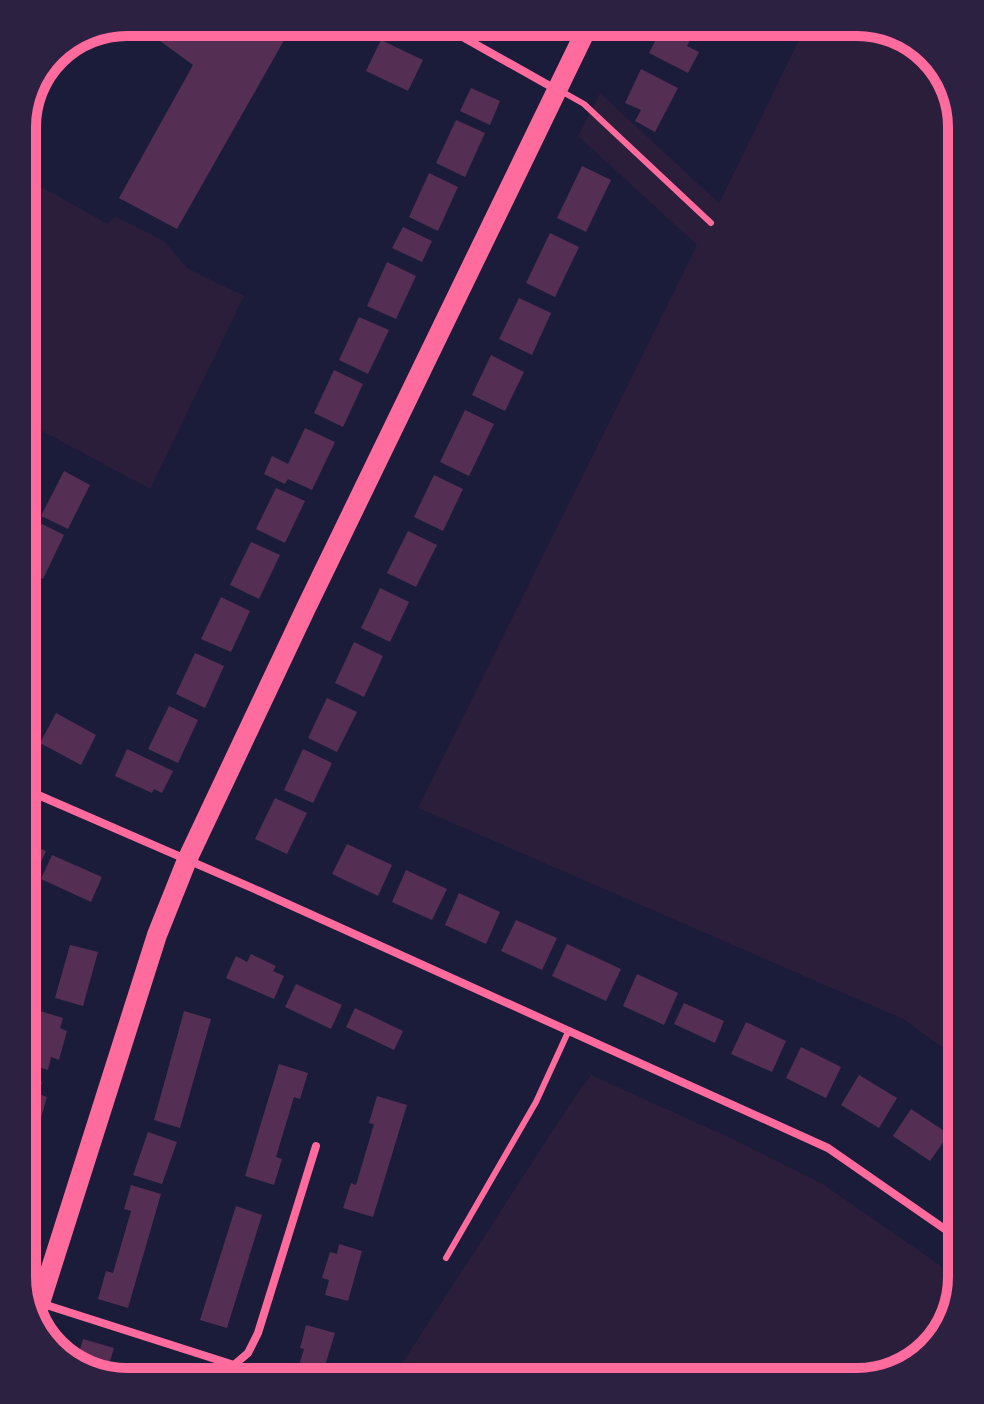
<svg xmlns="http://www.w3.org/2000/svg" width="984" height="1404" font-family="Raleway,sans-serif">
	<rect width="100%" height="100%" fill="#1b1b3a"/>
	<g fill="#2a1e3b">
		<polygon points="808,22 863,22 910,36 948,74 962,127 962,1061 903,1019 418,808 697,245 578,136 600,93 719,203"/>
		<polygon points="22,176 108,224 115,216 164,241 187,268 244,296 150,489 22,420"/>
		<polygon points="591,1075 735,1140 823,1184 961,1280 948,1329 910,1368 857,1382 390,1382 572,1101"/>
	</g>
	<g fill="#542f53">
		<polygon points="134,22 268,22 287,35 177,229 119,198 193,65"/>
		<polygon points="665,22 691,22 697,26 687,46 699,52 688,73 649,53"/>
		<polygon points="381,40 423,60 408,91 366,71"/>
		<polygon points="68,44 44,80 42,79 57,48"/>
		<polygon points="641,69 678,88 655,132 635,121 641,110 625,103"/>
		<polygon points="471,88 500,101 490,125 460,111"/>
		<polygon points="456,120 485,133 465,177 436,163"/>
		<polygon points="582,166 611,180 586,232 557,218"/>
		<polygon points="429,173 458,187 438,231 409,217"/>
		<polygon points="403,227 432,241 422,262 392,248"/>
		<polygon points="550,233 579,247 555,297 526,283"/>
		<polygon points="387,262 416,276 396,319 367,306"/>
		<polygon points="519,298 551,313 532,355 499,339"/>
		<polygon points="359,317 389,330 368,374 339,360"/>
		<polygon points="491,355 524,372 505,411 472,395"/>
		<polygon points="334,370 363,384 343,427 314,413"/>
		<polygon points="465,410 494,424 469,476 440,462"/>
		<polygon points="305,428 335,442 312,490 288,479 285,484 264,474 272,456 288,464"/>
		<polygon points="64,471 90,485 68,529 41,516"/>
		<polygon points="434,475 463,489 443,531 414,517"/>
		<polygon points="276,488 305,501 285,543 256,529"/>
		<polygon points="38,522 64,535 43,579 22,569 22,555"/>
		<polygon points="408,531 437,545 416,587 387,573"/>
		<polygon points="251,542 280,555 259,599 230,585"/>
		<polygon points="22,577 39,586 22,619"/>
		<polygon points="380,588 409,602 390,642 361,628"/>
		<polygon points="221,597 250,611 231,652 201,639"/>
		<polygon points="354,642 383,656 364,697 335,683"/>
		<polygon points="195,653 224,666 205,708 176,694"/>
		<polygon points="327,698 357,712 337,752 308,738"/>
		<polygon points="169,706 198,720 178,763 148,749"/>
		<polygon points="56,713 96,735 81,765 40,743"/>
		<polygon points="127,749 173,771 162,793 154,789 152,793 115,776"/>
		<polygon points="303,749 332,763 313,803 284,790"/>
		<polygon points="275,798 307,813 287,854 255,839"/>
		<polygon points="22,840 46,851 35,876 22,870"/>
		<polygon points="347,844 392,865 378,896 332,874"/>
		<polygon points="52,855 102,877 91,902 41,879"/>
		<polygon points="406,870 447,889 432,920 392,902"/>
		<polygon points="459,893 500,912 486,944 445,925"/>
		<polygon points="516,920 557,938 542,970 501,951"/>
		<polygon points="567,944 621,969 606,1001 552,976"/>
		<polygon points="70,945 98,952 83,1006 55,998"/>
		<polygon points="251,954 276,966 273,971 284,976 274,999 226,978 236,956 247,962"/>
		<polygon points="637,974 678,993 664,1025 623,1006"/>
		<polygon points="296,984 342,1005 331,1029 285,1007"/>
		<polygon points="684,1003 724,1021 715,1043 674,1024"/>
		<polygon points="355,1008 403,1031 394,1050 346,1027"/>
		<polygon points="40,1011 63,1018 60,1028 67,1031 59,1060 51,1057 48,1070 25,1063"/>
		<polygon points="184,1011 211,1019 180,1128 154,1120"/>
		<polygon points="746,1022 786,1041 772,1072 731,1054"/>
		<polygon points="801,1047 841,1067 826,1098 786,1078"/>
		<polygon points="279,1064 308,1073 300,1099 294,1097 276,1157 282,1159 274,1185 245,1176"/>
		<polygon points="859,1075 897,1098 879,1128 841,1105"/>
		<polygon points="22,1076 42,1082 39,1094 47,1097 39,1125 30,1122 26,1134 22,1133"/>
		<polygon points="377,1096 407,1105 373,1217 343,1208 351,1183 356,1185 374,1124 369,1123"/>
		<polygon points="911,1109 949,1134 930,1161 893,1136"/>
		<polygon points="148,1132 177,1142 162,1184 133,1175"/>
		<polygon points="22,1150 36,1154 23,1200 22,1200"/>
		<polygon points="962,1152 962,1182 948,1173"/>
		<polygon points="131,1185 161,1194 128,1308 98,1299 106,1271 113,1273 131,1211 124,1209"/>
		<polygon points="236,1206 262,1215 227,1328 200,1320"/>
		<polygon points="339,1244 362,1251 348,1301 325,1295 329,1280 322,1278 330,1252 337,1254"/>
		<polygon points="306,1325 335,1333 320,1382 294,1382 304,1349 300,1348"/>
		<polygon points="83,1339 114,1348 105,1377 82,1370 83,1365 76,1363"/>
	</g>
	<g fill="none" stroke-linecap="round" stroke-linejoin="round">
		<g stroke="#ff6b9d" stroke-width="6">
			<polyline points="561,91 584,104 711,223"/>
			<polyline points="446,1258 536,1102 569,1030"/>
		</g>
		<g stroke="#ff6b9d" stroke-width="8">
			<polyline points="436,22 557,90"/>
			<polyline points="22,464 26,456"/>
			<polyline points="22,788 259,891 828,1148 962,1241"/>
			<polyline points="40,1303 234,1365 248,1353 258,1333 316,1146"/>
		</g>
		<polyline stroke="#ff6b9d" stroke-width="20" points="34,1322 157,935 187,860 306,608 590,22"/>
	</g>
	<path d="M0 0H984V1404H0ZM127 36H857A91 91 0 0 1 948 127V1277A91 91 0 0 1 857 1368H127A91 91 0 0 1 36 1277V127A91 91 0 0 1 127 36Z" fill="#2d2142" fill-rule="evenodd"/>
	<path fill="none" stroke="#ff6b9d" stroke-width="10" d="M127 36H857A91 91 0 0 1 948 127V1277A91 91 0 0 1 857 1368H127A91 91 0 0 1 36 1277V127A91 91 0 0 1 127 36Z"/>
</svg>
